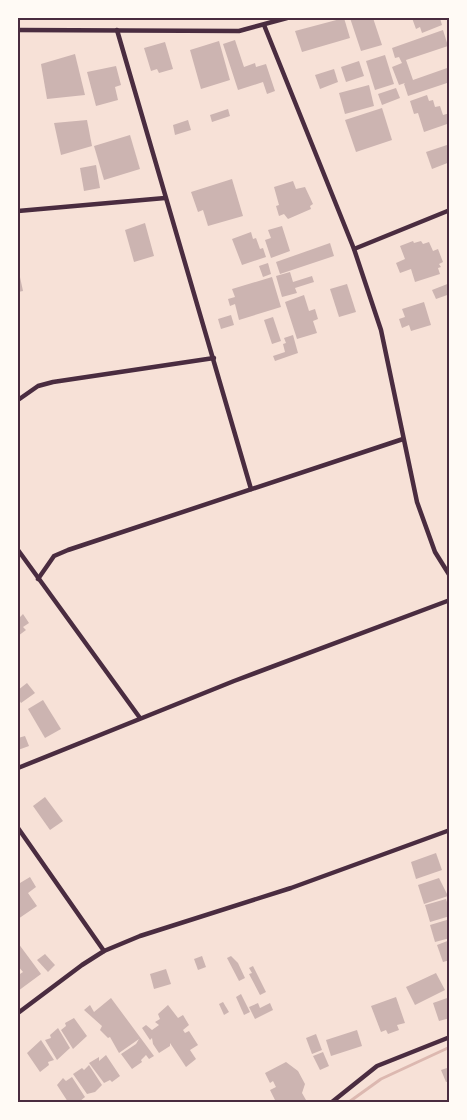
<svg xmlns="http://www.w3.org/2000/svg" width="467" height="1120" font-family="'Libre Baskerville',serif">
	<rect width="100%" height="100%" fill="#f7e1d7"/>
	<g fill="none" stroke-linecap="round" stroke-linejoin="round">
		<polyline stroke="#dcb8b0" stroke-width="3" points="349,1102 381,1079 450,1047"/>
	</g>
	<g fill="#ccb4b1">
		<polygon points="344,18 350,38 302,52 295,31"/>
		<polygon points="350,18 373,18 382,45 361,51"/>
		<polygon points="412,18 440,18 442,25 422,33 420,27 416,29"/>
		<polygon points="443,30 448,46 406,60 413,80 450,67 450,82 408,96 404,84 405,83 399,85 392,67 402,63 399,57 395,58 392,48"/>
		<polygon points="235,40 244,67 255,63 256,67 266,64 275,91 267,94 263,82 238,90 223,44"/>
		<polygon points="219,41 230,80 201,89 190,50"/>
		<polygon points="165,42 173,69 159,73 157,69 151,71 144,48"/>
		<polygon points="75,54 85,95 47,99 41,64"/>
		<polygon points="385,55 394,84 375,90 366,61"/>
		<polygon points="359,61 364,76 346,82 341,67"/>
		<polygon points="116,66 121,85 115,87 118,100 96,106 87,72"/>
		<polygon points="334,69 338,82 320,89 315,75"/>
		<polygon points="369,85 374,106 345,114 339,93"/>
		<polygon points="396,88 400,98 382,105 378,94"/>
		<polygon points="427,95 429,101 433,100 435,107 440,106 443,115 450,113 450,123 424,132 418,113 414,114 410,101"/>
		<polygon points="382,108 392,140 356,152 345,120"/>
		<polygon points="228,109 230,116 212,122 210,115"/>
		<polygon points="87,120 92,146 61,155 54,123"/>
		<polygon points="188,120 191,130 175,135 173,125"/>
		<polygon points="130,135 140,169 104,180 94,146"/>
		<polygon points="450,144 450,162 432,169 426,152"/>
		<polygon points="96,165 100,188 84,191 80,168"/>
		<polygon points="232,179 243,216 208,226 203,210 198,212 191,192"/>
		<polygon points="293,181 296,189 305,187 313,204 310,206 311,209 288,219 284,214 279,216 276,206 279,205 274,187"/>
		<polygon points="145,223 154,256 134,262 125,230"/>
		<polygon points="282,226 290,251 271,258 265,240 271,238 268,230"/>
		<polygon points="251,232 253,239 256,238 260,249 263,248 266,257 242,265 232,239"/>
		<polygon points="413,241 414,243 421,241 423,244 429,242 433,251 438,249 443,262 439,264 441,267 438,268 440,274 415,282 411,269 400,273 396,263 405,259 400,246"/>
		<polygon points="330,243 334,256 280,274 276,262"/>
		<polygon points="268,263 271,274 263,277 259,266"/>
		<polygon points="18,268 23,291 18,292"/>
		<polygon points="290,272 293,282 312,276 314,282 295,288 297,293 282,297 276,276"/>
		<polygon points="272,277 281,307 239,320 235,304 230,306 228,299 235,297 232,289"/>
		<polygon points="450,283 450,294 436,299 432,290"/>
		<polygon points="347,284 356,312 339,317 330,289"/>
		<polygon points="304,295 309,311 315,309 318,319 313,321 317,333 297,339 285,302"/>
		<polygon points="424,302 431,325 411,331 409,325 402,328 399,319 405,317 402,309"/>
		<polygon points="231,315 234,325 221,329 218,319"/>
		<polygon points="273,317 281,341 272,344 264,320"/>
		<polygon points="293,335 298,353 275,361 273,356 285,352 283,344 286,343 284,338"/>
		<polygon points="23,614 29,623 23,627 26,630 18,636 18,619"/>
		<polygon points="27,683 35,693 21,703 18,698 18,690"/>
		<polygon points="43,700 61,729 45,738 28,709"/>
		<polygon points="25,736 29,746 18,750 18,738"/>
		<polygon points="45,797 63,821 50,830 33,806"/>
		<polygon points="436,853 442,870 416,879 411,862"/>
		<polygon points="30,877 36,887 28,893 37,906 18,919 18,879 20,883"/>
		<polygon points="439,878 448,896 424,904 418,885"/>
		<polygon points="446,899 448,905 450,905 450,916 430,922 425,905"/>
		<polygon points="450,919 450,938 435,942 430,925"/>
		<polygon points="450,940 450,960 443,962 437,945"/>
		<polygon points="18,943 41,974 18,991 18,970 20,974 23,972 18,966"/>
		<polygon points="45,954 55,965 48,972 37,960"/>
		<polygon points="202,956 206,967 198,970 194,959"/>
		<polygon points="231,956 238,963 245,978 239,981 227,958"/>
		<polygon points="253,966 266,992 260,995 249,974 252,973 249,968"/>
		<polygon points="166,969 171,984 154,989 150,974"/>
		<polygon points="436,973 445,990 415,1005 406,987"/>
		<polygon points="241,994 250,1012 244,1015 236,997"/>
		<polygon points="396,997 405,1023 397,1025 399,1030 388,1034 386,1030 381,1032 371,1006"/>
		<polygon points="450,997 450,1018 439,1021 433,1003"/>
		<polygon points="111,998 154,1056 149,1059 146,1055 141,1060 142,1062 132,1069 121,1054 136,1044 139,1039 119,1053 110,1037 108,1038 100,1030 102,1026 84,1010 90,1005 94,1012"/>
		<polygon points="223,1002 229,1012 224,1015 219,1004"/>
		<polygon points="258,1003 260,1008 270,1003 273,1010 255,1019 249,1007"/>
		<polygon points="168,1005 178,1018 183,1015 189,1025 183,1030 185,1033 189,1031 198,1045 190,1050 196,1059 186,1067 170,1043 170,1046 159,1053 153,1044 152,1038 150,1040 142,1028 146,1025 152,1030 159,1025 155,1022 160,1019 158,1014"/>
		<polygon points="74,1018 87,1036 73,1049 61,1030 66,1026 65,1023"/>
		<polygon points="58,1028 70,1048 57,1060 45,1040 51,1038 50,1035"/>
		<polygon points="357,1030 362,1046 331,1056 326,1040"/>
		<polygon points="316,1034 322,1050 312,1054 306,1038"/>
		<polygon points="41,1040 54,1060 48,1062 49,1065 40,1072 27,1053"/>
		<polygon points="323,1052 329,1066 320,1070 313,1056"/>
		<polygon points="106,1055 120,1076 112,1082 110,1080 104,1083 89,1063 99,1057 99,1061"/>
		<polygon points="286,1062 298,1071 305,1084 302,1093 306,1100 301,1102 276,1102 270,1090 276,1087 273,1081 270,1083 265,1073"/>
		<polygon points="89,1065 102,1085 95,1092 87,1094 73,1074 82,1068 84,1070"/>
		<polygon points="450,1067 450,1081 446,1082 441,1070"/>
		<polygon points="72,1077 85,1097 79,1102 68,1102 57,1085 63,1078 66,1081"/>
	</g>
	<g fill="none" stroke-linecap="round" stroke-linejoin="round">
		<g stroke="#4a2c40" stroke-width="4.5">
			<polyline points="264,25 354,249 381,330 417,502 435,552 450,576"/>
			<polyline points="18,30 239,31 287,18"/>
			<polyline points="117,30 251,489"/>
			<polyline points="18,211 165,198"/>
			<polyline points="354,249 450,210"/>
			<polyline points="18,400 38,386 53,382 214,358"/>
			<polyline points="18,550 140,718"/>
			<polyline points="38,579 54,556 68,550 403,439"/>
			<polyline points="18,768 234,681 450,600"/>
			<polyline points="18,828 104,951"/>
			<polyline points="18,1013 82,965 104,951 140,936 291,888 450,830"/>
			<polyline points="332,1102 377,1066 450,1037"/>
		</g>
	</g>
	<rect width="467" height="1120" fill="none" stroke="#fffaf5" stroke-width="38"/>
	<rect x="19" y="19" width="429" height="1082" fill="none" stroke="#4a2c40" stroke-width="2"/>
</svg>
